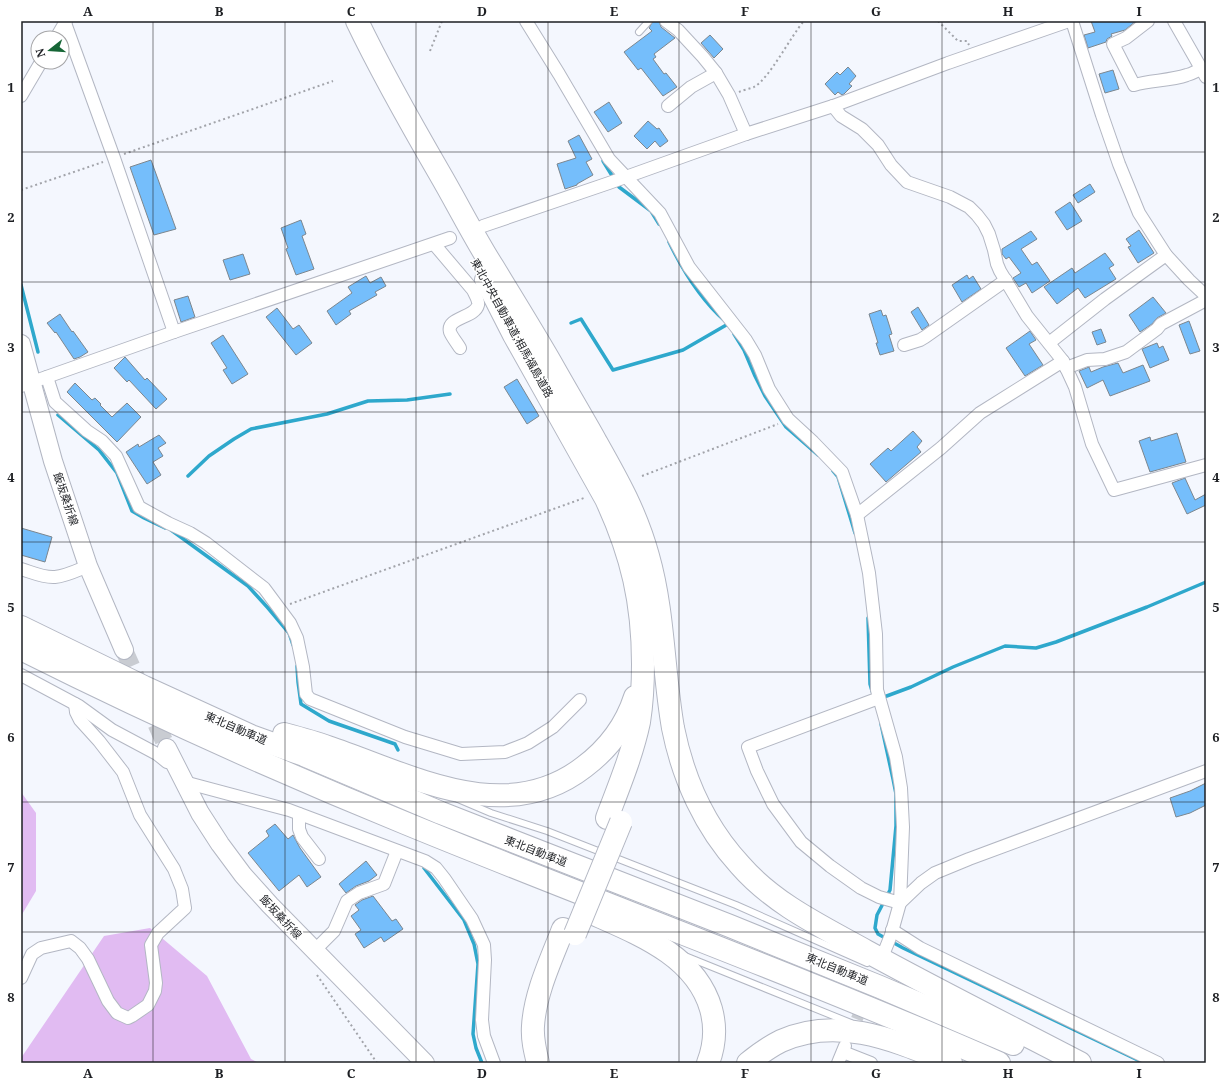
<svg xmlns="http://www.w3.org/2000/svg" width="1227" height="1084" font-family="'Noto Serif','Noto Sans JP',serif">
	<rect width="100%" height="100%" fill="#f4f7fe"/>
	<g fill="#e1bbf2">
		<polygon points="21,792 36,813 36,891 21,916"/>
		<polygon points="150,928 207,976 251,1059 259,1063 21,1063 21,1058 104,936"/>
	</g>
	<g fill="none" stroke-linecap="round" stroke-linejoin="round">
		<g stroke="#2ea8cc" stroke-width="3.5">
			<polyline points="603,161 619,187 651,211 659,224"/>
			<path d="M669,242C683,271 700,299 725,321"/>
			<polyline points="21,285 38,352"/>
			<polyline points="571,323 581,319 613,370 683,350 728,324"/>
			<polyline points="734,334 744,350 755,376 765,396 786,427 818,455"/>
			<polyline points="58,415 99,450 117,473 132,511 144,518 165,528"/>
			<polyline points="833,471 838,477 855,533"/>
			<polyline points="188,476 209,456 234,439 251,429 327,414 368,401 407,400 450,394"/>
			<polyline points="171,530 248,586 268,608 289,633 293,645"/>
			<polyline points="868,618 870,684 872,691"/>
			<polyline points="297,666 298,682 301,704 329,721 395,744 398,750"/>
			<polyline points="884,697 911,687 953,667 1005,646 1036,648 1056,642 1147,607 1206,582"/>
			<polyline points="881,724 893,779 896,794 896,826 890,890 877,915 875,928 878,934 903,948 1144,1063"/>
			<polyline points="424,868 464,920 474,944 478,964 473,1034 476,1048 482,1063"/>
		</g>
	</g>
	<g fill="#75befb" stroke="#7c868e">
		<polygon points="653,21 659,21 661,27 675,38 654,54 656,57 653,59 664,74 666,73 677,87 663,96 641,68 638,70 624,52 652,31 649,28"/>
		<polygon points="1091,21 1136,21 1125,30 1111,34 1112,36 1107,39 1106,42 1088,48 1084,35 1095,32"/>
		<polygon points="710,35 723,49 714,58 701,43"/>
		<polygon points="848,67 856,76 849,84 852,86 844,94 842,95 838,92 835,95 825,84 837,72 840,75"/>
		<polygon points="1113,70 1119,89 1105,93 1099,74"/>
		<polygon points="609,102 622,123 608,132 594,112"/>
		<polygon points="648,121 657,129 659,128 668,141 660,147 655,141 647,149 634,136"/>
		<polygon points="579,135 592,159 586,162 593,175 577,184 577,185 565,189 557,164 576,158 568,141"/>
		<polygon points="151,160 176,229 154,235 130,167"/>
		<polygon points="1090,184 1095,192 1078,203 1073,195"/>
		<polygon points="1070,202 1082,221 1067,230 1055,212"/>
		<polygon points="301,220 306,234 302,236 314,269 296,275 286,249 288,248 281,228"/>
		<polygon points="1139,230 1154,253 1138,263 1128,247 1131,246 1126,239"/>
		<polygon points="1031,231 1037,239 1021,249 1032,265 1037,262 1050,281 1032,293 1026,283 1019,287 1013,278 1021,273 1009,257 1006,259 1002,254 1002,249"/>
		<polygon points="1105,253 1114,265 1109,268 1116,279 1085,298 1078,288 1057,304 1044,287 1072,268 1075,273"/>
		<polygon points="243,254 250,274 230,280 223,260"/>
		<polygon points="967,275 969,279 973,276 981,289 962,302 952,285"/>
		<polygon points="366,276 370,283 381,277 386,286 375,292 377,295 349,311 351,314 336,325 327,311 352,293 348,287"/>
		<polygon points="188,296 195,317 181,322 174,300"/>
		<polygon points="1153,297 1166,313 1157,318 1152,324 1140,332 1129,315"/>
		<polygon points="918,307 929,325 922,330 911,312"/>
		<polygon points="277,308 293,329 299,325 312,343 296,355 266,317"/>
		<polygon points="881,310 883,316 886,315 892,334 889,335 894,351 880,355 876,343 878,343 869,314"/>
		<polygon points="60,314 72,332 73,331 88,352 80,357 74,359 56,332 55,333 47,323"/>
		<polygon points="1189,321 1200,351 1190,354 1179,325"/>
		<polygon points="1101,329 1106,342 1097,345 1092,332"/>
		<polygon points="1030,331 1036,340 1029,344 1043,365 1025,376 1006,348"/>
		<polygon points="223,335 248,374 232,384 223,370 227,368 211,343"/>
		<polygon points="1157,343 1159,348 1163,346 1169,360 1150,368 1142,349"/>
		<polygon points="125,357 145,380 147,378 167,399 156,409 129,380 127,382 114,368"/>
		<polygon points="1118,363 1123,373 1143,365 1150,381 1110,396 1103,380 1087,388 1079,371 1089,367 1091,372 1103,367"/>
		<polygon points="517,379 539,416 527,424 504,387"/>
		<polygon points="75,383 92,400 95,398 101,404 100,405 112,417 127,403 141,417 117,442 67,392"/>
		<polygon points="913,431 922,441 917,447 921,452 886,482 870,464 888,448 891,451"/>
		<polygon points="1177,433 1186,462 1150,472 1139,441 1150,437 1151,441"/>
		<polygon points="159,435 166,443 158,448 163,456 153,462 161,475 147,484 126,452 138,444 139,447"/>
		<polygon points="1185,478 1195,500 1206,494 1206,505 1187,514 1172,483"/>
		<polygon points="21,528 52,537 45,562 21,555"/>
		<polygon points="1206,783 1206,805 1190,813 1176,817 1170,798 1190,791"/>
		<polygon points="275,824 288,839 293,835 300,848 321,877 307,887 299,875 279,891 248,853 269,836 266,831"/>
		<polygon points="366,861 377,875 369,881 356,886 346,893 339,884"/>
		<polygon points="373,896 392,921 396,919 403,929 384,942 381,937 364,948 355,934 361,930 351,916 359,910 355,905 362,900"/>
	</g>
	<g fill="none" stroke-linecap="round" stroke-linejoin="round">
		<polyline stroke="#c9ccd2" stroke-width="12" stroke-dasharray="12 6" stroke-linecap="butt" points="850,1036 883,955"/>
		<polyline stroke="#c9ccd2" stroke-width="18" stroke-dasharray="18 9" stroke-linecap="butt" points="124,650 167,748"/>
		<defs>
			<g id="lane">
				<polyline points="639,32 649,21"/>
				<polyline points="458,799 491,813 547,831 736,905 867,963"/>
				<polyline points="685,956 851,1023"/>
			</g>
			<g id="street">
				<polyline points="526,21 559,74 609,159 660,213 689,267 746,340 755,355 769,389 788,419 813,442 842,472 857,515 869,573 876,634 877,690 896,757 901,788 903,827 900,903 879,897 861,888 830,866 801,842 773,804 757,771 748,747 879,698"/>
				<polyline points="666,21 678,30 703,57 716,73 729,95 746,134"/>
				<polyline points="1072,21 1102,115 1119,164 1139,213 1166,255 1189,280 1206,296"/>
				<path d="M1148,21L1126,38L1113,44L1134,85C1151,80 1169,81 1187,75C1192,74 1196,71 1201,69"/>
				<polyline points="1174,21 1206,77"/>
				<polyline points="65,23 114,158 174,332"/>
				<polyline points="56,38 66,21"/>
				<polyline points="21,96 41,62"/>
				<polyline points="668,106 691,87 716,73"/>
				<polyline points="833,106 841,116 862,129 878,145 891,165 907,182 950,197 969,207 977,215 984,224 989,234 994,250 997,264 1000,271 1027,316 1063,361 1075,387 1092,444 1114,490 1206,465"/>
				<polyline points="483,226 609,183 746,134 833,106 948,63 1069,21"/>
				<path d="M434,244L473,290C475,295 479,300 478,305C475,318 446,317 450,332C452,337 457,343 460,348"/>
				<polyline points="1049,343 1105,299 1166,255"/>
				<polyline points="904,345 920,340 925,337 1006,280"/>
				<polyline points="1066,368 1087,360 1105,359 1126,352 1157,329 1161,324 1206,300"/>
				<polyline points="47,377 55,402 87,431 102,441 116,456 139,507 168,523 190,533 206,543 264,588 290,623 297,638 303,667 306,694 310,699 405,737 461,754 505,752 518,747 528,743 553,727 580,700"/>
				<polyline points="21,386 174,332 450,238"/>
				<polyline points="857,515 941,448 980,413 1063,361"/>
				<path d="M21,569C31,572 44,578 55,577C66,576 78,570 88,566"/>
				<polyline points="21,675 79,706 112,730 157,754 167,762 174,763"/>
				<polyline points="184,782 289,810 425,861 436,868 444,878 472,919 484,945 485,960 482,1020 484,1036 494,1063"/>
				<polyline points="299,814 299,829 302,837 319,859"/>
				<polyline points="892,930 920,948 1158,1063"/>
				<polyline points="885,950 891,935 900,903 921,883 935,873 969,859 1206,771"/>
				<polyline points="314,951 334,931 347,901 359,893 384,884 397,851"/>
				<polyline points="21,978 32,954 41,948 71,941 80,948 88,959 108,1001 117,1013 128,1018 132,1016 148,1005 155,991 156,983 151,945 158,933 185,908 182,889 174,869 140,815 123,772 99,741 80,720 76,712 75,704"/>
				<polyline points="843,1052 871,1063"/>
				<polyline points="838,1063 845,1046"/>
			</g>
			<g id="secondary">
				<polyline points="21,344 53,461 88,566 124,650"/>
				<polyline points="167,748 200,813 220,844 243,875 270,905 425,1063"/>
			</g>
			<g id="highway">
				<path d="M357,21C382,73 411,124 440,174C458,205 474,237 493,267C513,300 533,332 552,365C566,390 581,415 595,440C617,479 636,512 648,556C664,612 663,671 673,728C683,778 705,827 740,865C774,904 821,926 866,951C937,990 1009,1026 1080,1063"/>
				<path d="M486,280L514,335L606,499C632,555 643,603 643,664C643,683 642,703 639,722C632,755 619,786 607,818"/>
				<polyline points="21,627 144,687 251,736 304,755 441,813 730,926 880,987 1013,1044"/>
				<path d="M21,649C147,712 275,770 405,823C602,904 803,977 999,1063"/>
				<path d="M284,734C299,738 314,742 328,747C409,774 504,829 584,767C608,749 626,725 635,697"/>
				<path d="M585,910C633,932 695,953 711,1009C716,1027 715,1045 708,1063"/>
				<path d="M538,1063C535,1051 532,1039 533,1026C535,993 551,960 563,929"/>
				<path d="M748,1063C758,1055 769,1047 781,1041C839,1015 896,1041 951,1063"/>
			</g>
		</defs>
		<use href="#lane" stroke="#b3b7c3" stroke-width="8"/>
		<use href="#street" stroke="#b3b7c3" stroke-width="14"/>
		<use href="#secondary" stroke="#b3b7c3" stroke-width="20"/>
		<use href="#highway" stroke="#b3b7c3" stroke-width="24"/>
		<g stroke="#a2a4aa" stroke-width="2" stroke-dasharray="2 3" stroke-linecap="butt">
			<polyline points="938,21 958,41 967,41 969,45"/>
			<polyline points="430,51 442,21"/>
			<path d="M739,92C743,90 749,89 754,87C770,78 790,37 804,21"/>
			<polyline points="124,154 333,81"/>
			<polyline points="21,190 103,162"/>
			<polyline points="642,476 778,424"/>
			<polyline points="290,604 584,498"/>
			<polyline points="317,975 377,1063"/>
		</g>
		<use href="#lane" stroke="#fff" stroke-width="6"/>
		<use href="#street" stroke="#fff" stroke-width="12"/>
		<use href="#secondary" stroke="#fff" stroke-width="18"/>
		<use href="#highway" stroke="#fff" stroke-width="22"/>
		<defs>
			<polyline id="highway-bridge" points="575,934 621,822"/>
		</defs>
		<use href="#highway-bridge" stroke="#b3b7c3" stroke-width="24" stroke-linecap="butt"/>
		<use href="#highway-bridge" stroke="#fff" stroke-width="22"/>
	</g>
	<path fill="none" stroke="#1d1f23" stroke-width="1" stroke-opacity="0.55" d="M153,21V1063M285,21V1063M416,21V1063M548,21V1063M679,21V1063M811,21V1063M942,21V1063M1074,21V1063M21,152H1206M21,282H1206M21,412H1206M21,542H1206M21,672H1206M21,802H1206M21,932H1206"/>
	<g text-anchor="middle" stroke-width="3" stroke-linejoin="round" paint-order="stroke">
		<g font-size="11" fill="#1d1f23" stroke="#fff">
			<text transform="translate(512 328) rotate(61)" y="4">東北中央自動車道;相馬福島道路</text>
			<text transform="translate(66 499) rotate(71)" y="4">飯坂桑折線</text>
			<text transform="translate(236 728) rotate(23)" y="4">東北自動車道</text>
			<text transform="translate(536 851) rotate(21)" y="4">東北自動車道</text>
			<text transform="translate(281 917) rotate(47)" y="4">飯坂桑折線</text>
			<text transform="translate(837 969) rotate(22)" y="4">東北自動車道</text>
		</g>
	</g>
	<rect width="1227" height="1084" fill="none" stroke="#ffffff" stroke-width="44"/>
	<g transform="translate(50 50) rotate(253)"><circle r="19" fill="#ffffff" stroke="#a5a5a7"/>
	<path d="M0-3L7 15L0 10L-7 15Z" fill="#166636"/>
	<text y="-6" font-size="11" font-weight="bold" text-anchor="middle" fill="#1d1f23">N</text>
	</g>
	<rect x="22" y="22" width="1183" height="1040" fill="none" stroke="#1d1f23" stroke-width="1.5"/>
	<g font-size="13" text-anchor="middle" font-weight="bold" fill="#1d1f23">
		<text x="88" y="16">A</text>
		<text x="219" y="16">B</text>
		<text x="351" y="16">C</text>
		<text x="482" y="16">D</text>
		<text x="614" y="16">E</text>
		<text x="745" y="16">F</text>
		<text x="876" y="16">G</text>
		<text x="1008" y="16">H</text>
		<text x="1139" y="16">I</text>
		<text x="11" y="92">1</text>
		<text x="1216" y="92">1</text>
		<text x="11" y="222">2</text>
		<text x="1216" y="222">2</text>
		<text x="11" y="352">3</text>
		<text x="1216" y="352">3</text>
		<text x="11" y="482">4</text>
		<text x="1216" y="482">4</text>
		<text x="11" y="612">5</text>
		<text x="1216" y="612">5</text>
		<text x="11" y="742">6</text>
		<text x="1216" y="742">6</text>
		<text x="11" y="872">7</text>
		<text x="1216" y="872">7</text>
		<text x="11" y="1002">8</text>
		<text x="1216" y="1002">8</text>
		<text x="88" y="1078">A</text>
		<text x="219" y="1078">B</text>
		<text x="351" y="1078">C</text>
		<text x="482" y="1078">D</text>
		<text x="614" y="1078">E</text>
		<text x="745" y="1078">F</text>
		<text x="876" y="1078">G</text>
		<text x="1008" y="1078">H</text>
		<text x="1139" y="1078">I</text>
	</g>
</svg>
